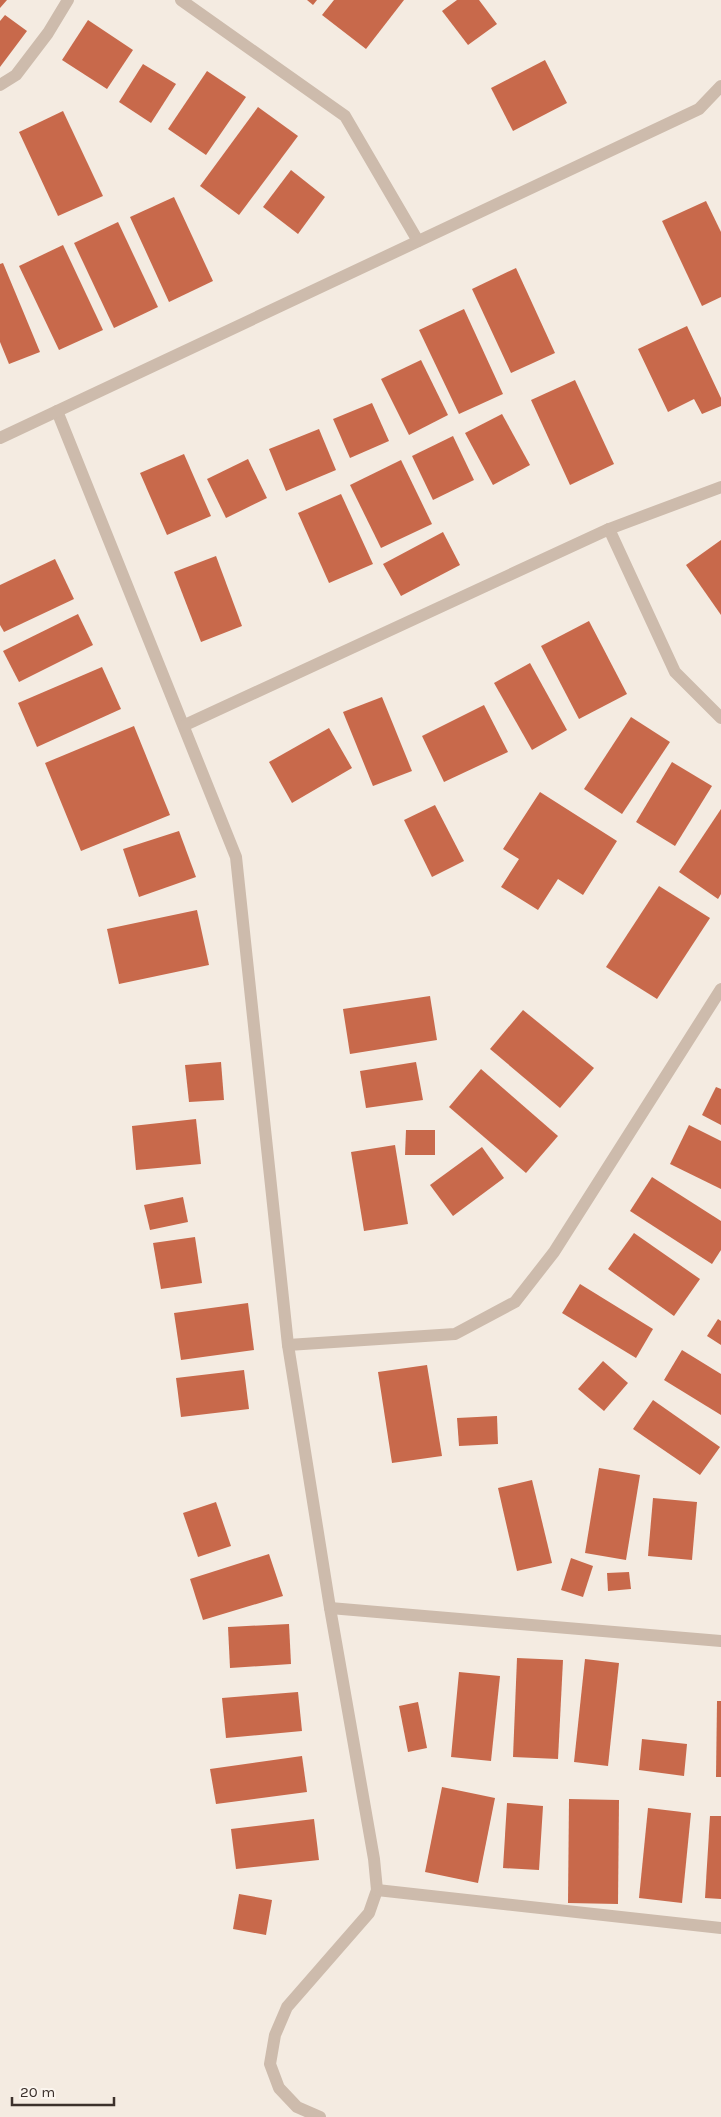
<svg xmlns="http://www.w3.org/2000/svg" width="721" height="2117" font-family="Karla,sans-serif">
	<rect width="100%" height="100%" fill="#f4ebe1"/>
	<g fill="#c8694b">
		<polygon points="0,0 7,0 0,8"/>
		<polygon points="307,0 317,0 313,5"/>
		<polygon points="334,0 404,0 366,49 322,15"/>
		<polygon points="457,0 479,0 497,24 468,45 442,11"/>
		<polygon points="5,15 27,31 0,67 0,21"/>
		<polygon points="88,20 133,50 107,89 62,60"/>
		<polygon points="545,60 567,103 513,131 491,88"/>
		<polygon points="143,64 176,84 151,123 119,102"/>
		<polygon points="207,71 246,97 206,155 168,129"/>
		<polygon points="258,107 298,136 239,215 200,186"/>
		<polygon points="63,111 103,196 58,216 19,132"/>
		<polygon points="291,170 325,197 298,234 263,207"/>
		<polygon points="174,197 213,281 169,302 130,217"/>
		<polygon points="706,201 721,232 721,297 702,306 662,221"/>
		<polygon points="118,222 158,307 114,328 74,243"/>
		<polygon points="63,245 103,330 59,350 19,266"/>
		<polygon points="3,263 40,352 9,364 0,342 0,264"/>
		<polygon points="516,268 555,353 511,373 472,289"/>
		<polygon points="464,309 503,394 459,414 419,330"/>
		<polygon points="687,326 721,398 721,406 702,414 694,399 668,412 638,349"/>
		<polygon points="421,360 448,415 409,435 381,379"/>
		<polygon points="575,380 614,464 570,485 531,400"/>
		<polygon points="372,403 389,441 350,458 333,419"/>
		<polygon points="502,414 530,465 493,485 465,433"/>
		<polygon points="319,429 336,470 286,491 269,449"/>
		<polygon points="453,436 474,480 433,500 412,456"/>
		<polygon points="184,454 211,516 167,535 140,473"/>
		<polygon points="248,459 267,498 226,518 207,479"/>
		<polygon points="401,460 432,524 381,548 350,485"/>
		<polygon points="341,494 373,564 329,583 298,513"/>
		<polygon points="443,532 460,565 401,596 383,564"/>
		<polygon points="721,540 721,615 686,565"/>
		<polygon points="216,556 242,626 201,642 174,572"/>
		<polygon points="55,559 74,599 4,632 0,625 0,585"/>
		<polygon points="78,614 93,645 19,682 3,651"/>
		<polygon points="589,621 627,694 579,719 541,646"/>
		<polygon points="530,663 567,730 532,750 494,683"/>
		<polygon points="102,667 121,709 37,747 18,703"/>
		<polygon points="382,697 412,771 373,786 343,712"/>
		<polygon points="484,705 508,752 444,782 422,736"/>
		<polygon points="631,717 670,742 622,814 584,789"/>
		<polygon points="134,726 170,815 81,851 45,763"/>
		<polygon points="329,728 352,768 292,803 269,762"/>
		<polygon points="672,762 712,786 675,846 636,822"/>
		<polygon points="540,792 617,841 583,895 558,879 538,910 501,887 519,859 503,849"/>
		<polygon points="435,805 464,861 432,877 404,820"/>
		<polygon points="721,809 721,894 718,899 679,872"/>
		<polygon points="179,831 196,877 139,897 123,849"/>
		<polygon points="659,886 710,918 657,999 606,967"/>
		<polygon points="197,910 209,965 119,984 107,929"/>
		<polygon points="430,996 437,1040 350,1054 343,1009"/>
		<polygon points="523,1010 594,1068 560,1108 490,1049"/>
		<polygon points="221,1062 224,1100 189,1102 185,1065"/>
		<polygon points="416,1062 423,1100 366,1108 360,1071"/>
		<polygon points="481,1069 558,1136 526,1173 449,1107"/>
		<polygon points="716,1087 721,1089 721,1125 702,1115"/>
		<polygon points="196,1119 201,1164 136,1170 132,1126"/>
		<polygon points="689,1125 721,1141 721,1189 670,1164"/>
		<polygon points="406,1130 435,1130 435,1155 405,1155"/>
		<polygon points="395,1145 408,1224 364,1231 351,1152"/>
		<polygon points="482,1147 504,1178 453,1216 430,1185"/>
		<polygon points="652,1177 721,1221 721,1250 712,1264 630,1211"/>
		<polygon points="183,1197 188,1222 150,1230 144,1205"/>
		<polygon points="634,1233 700,1279 674,1316 608,1269"/>
		<polygon points="195,1237 202,1283 161,1289 153,1243"/>
		<polygon points="580,1284 653,1329 636,1358 562,1313"/>
		<polygon points="248,1303 254,1350 181,1360 174,1313"/>
		<polygon points="718,1319 721,1321 721,1345 707,1336"/>
		<polygon points="682,1350 721,1374 721,1415 664,1380"/>
		<polygon points="603,1361 628,1383 604,1411 578,1389"/>
		<polygon points="427,1365 442,1456 392,1463 378,1372"/>
		<polygon points="244,1370 249,1409 181,1417 176,1378"/>
		<polygon points="653,1400 720,1447 700,1475 633,1429"/>
		<polygon points="497,1416 498,1444 459,1446 457,1418"/>
		<polygon points="599,1468 640,1475 626,1560 585,1553"/>
		<polygon points="532,1480 552,1563 517,1571 498,1488"/>
		<polygon points="653,1498 697,1502 692,1560 648,1556"/>
		<polygon points="216,1502 231,1546 198,1557 183,1513"/>
		<polygon points="269,1554 283,1596 203,1620 190,1579"/>
		<polygon points="571,1558 593,1566 583,1597 561,1590"/>
		<polygon points="629,1572 631,1589 608,1591 607,1573"/>
		<polygon points="289,1624 291,1664 230,1668 228,1627"/>
		<polygon points="517,1658 563,1660 558,1759 513,1757"/>
		<polygon points="585,1659 619,1663 608,1766 574,1762"/>
		<polygon points="459,1672 500,1676 491,1761 451,1757"/>
		<polygon points="298,1692 302,1731 226,1738 222,1698"/>
		<polygon points="717,1701 721,1701 721,1777 716,1777"/>
		<polygon points="418,1702 427,1748 408,1752 399,1706"/>
		<polygon points="642,1739 687,1744 684,1776 639,1770"/>
		<polygon points="302,1756 307,1792 216,1804 210,1769"/>
		<polygon points="442,1787 495,1798 478,1883 425,1872"/>
		<polygon points="569,1799 619,1800 618,1904 568,1903"/>
		<polygon points="507,1803 543,1806 539,1870 503,1868"/>
		<polygon points="648,1808 691,1813 682,1903 639,1898"/>
		<polygon points="710,1816 721,1816 721,1899 705,1898"/>
		<polygon points="314,1819 319,1860 236,1869 231,1829"/>
		<polygon points="239,1894 272,1900 266,1935 233,1929"/>
	</g>
	<g fill="none" stroke-linecap="round" stroke-linejoin="round">
		<g stroke="#cdbbac" stroke-width="12">
			<polyline points="181,0 345,116 418,241"/>
			<polyline points="0,85 16,75 48,33 68,0"/>
			<polyline points="57,411 236,857 288,1345 330,1608 374,1859 377,1890 369,1913 287,2007 275,2035 270,2064 279,2088 297,2107 320,2117"/>
			<polyline points="0,438 699,109 721,86"/>
			<polyline points="609,529 675,672 721,718"/>
			<polyline points="185,725 609,529 721,487"/>
			<polyline points="288,1345 455,1334 515,1302 554,1252 721,989"/>
			<polyline points="330,1608 721,1641"/>
			<polyline points="377,1890 721,1928"/>
		</g>
	</g>
	<path d="M12 2097v8h102v-8" fill="none" stroke="#3b302b" stroke-width="2.5"/>
	<text x="20" y="2097" font-size="15" fill="#3b302b" stroke="#fbf5ee" stroke-width="4" paint-order="stroke">20 m</text>
</svg>
